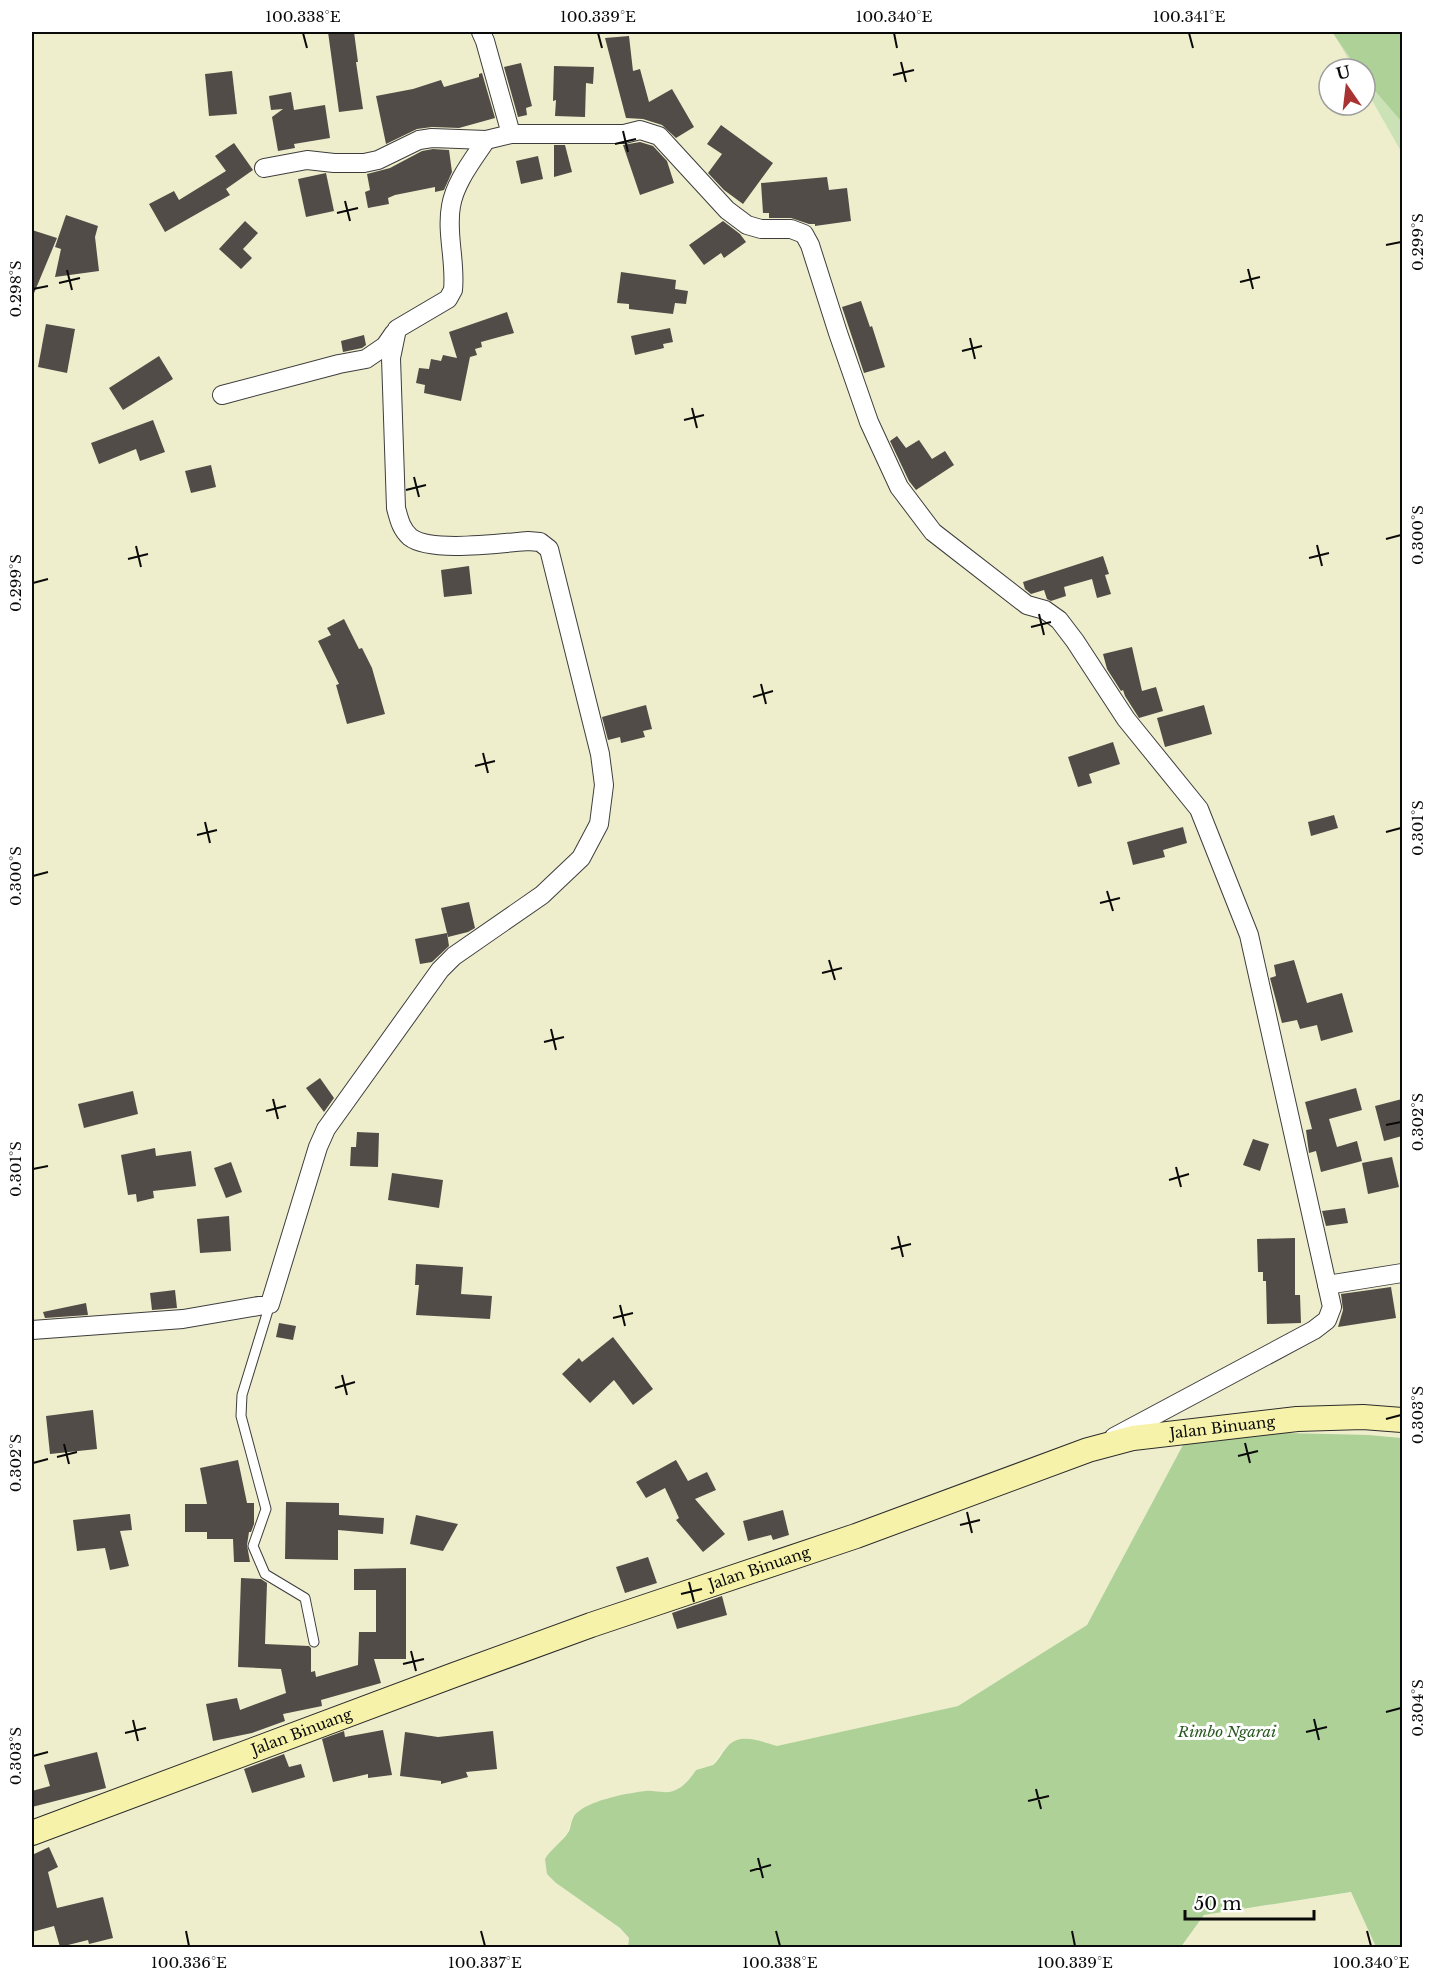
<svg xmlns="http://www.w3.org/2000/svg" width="1434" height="1979" font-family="'Libre Baskerville',serif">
	<rect width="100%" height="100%" fill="#fdfae9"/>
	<g fill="#efeecc">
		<polygon points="32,32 1332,32 1358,69 1329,69 1329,105 1365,105 1365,79 1402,122 1402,1438 1369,1435 1184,1443 1087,1625 958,1706 777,1747 759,1741 725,1748 713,1765 696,1770 689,1781 676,1790 668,1793 648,1791 631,1793 589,1805 577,1812 573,1816 568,1832 545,1859 556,1883 620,1928 629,1938 628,1947 32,1948"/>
		<polygon points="1352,1892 1376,1947 1181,1948 1204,1915"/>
	</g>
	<polygon fill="#cbe2b7" points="1333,32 1402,32 1402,153 1365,88 1365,69 1354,69"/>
	<g fill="#aed198">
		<polygon points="1332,32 1402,32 1402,122 1370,85 1365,79 1365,69 1358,69"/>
		<path d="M1286,1433L1369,1435L1402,1438V1947H1376L1351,1892L1204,1915L1181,1947H628L629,1938L620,1928L556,1883L547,1874L545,1859C551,1849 563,1841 569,1831C572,1823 571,1816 579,1811C593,1800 627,1793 645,1791C655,1790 664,1794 673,1791C684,1787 690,1779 696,1770L713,1765C719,1760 722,1752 728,1746C741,1732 762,1742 777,1746L958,1706L1087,1625L1184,1443Z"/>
	</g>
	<g fill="#514c47">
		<polygon points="328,32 354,32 358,62 356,62 363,109 339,112"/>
		<polygon points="629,36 633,71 640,69 649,102 672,89 694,127 676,138 662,125 643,119 626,118 605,38"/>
		<polygon points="521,63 532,106 526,108 527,115 518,117 504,67"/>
		<polygon points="554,66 594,67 593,84 586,83 585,117 555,116 556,100 553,101"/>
		<polygon points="232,71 237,114 209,116 205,74"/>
		<polygon points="482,73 495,118 459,128 432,127 417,129 386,144 376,96 413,89 441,80 444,87 479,77 479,74"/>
		<polygon points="291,92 294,110 325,105 330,138 294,144 295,148 278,151 272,117 283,109 271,110 269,96"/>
		<polygon points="721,125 773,163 743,204 724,190 708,173 722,154 707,144"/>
		<polygon points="640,142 653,146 667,161 674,183 640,195 623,145"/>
		<polygon points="234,143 253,170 226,189 230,195 165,232 149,204 174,191 179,200 226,171 215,156"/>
		<polygon points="554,145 565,145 572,172 554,177"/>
		<polygon points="433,149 449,150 452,172 444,190 435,192 435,187 395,195 388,198 389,204 368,208 365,192 370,190 367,174 390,168 422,151"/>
		<polygon points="538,156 543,179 521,184 516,161"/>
		<polygon points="326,173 334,211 306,217 298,179"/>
		<polygon points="827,177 829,190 847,188 851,221 815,226 815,224 809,224 791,218 769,218 769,213 763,213 761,183"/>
		<polygon points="66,215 98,226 95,237 99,271 55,277 61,249 55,247"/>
		<polygon points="245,221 258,233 243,249 252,258 241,269 219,249"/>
		<polygon points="723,221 740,234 746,242 724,258 721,253 704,265 689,245"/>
		<polygon points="32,230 57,238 32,298"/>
		<polygon points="621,272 676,280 675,289 688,291 686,304 675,303 673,314 629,309 629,304 617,303"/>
		<polygon points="861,301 870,327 872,326 885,367 864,373 842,307"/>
		<polygon points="507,312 514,333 481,342 482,347 475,349 477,355 470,357 461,401 424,393 425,385 416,383 419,368 429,369 431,359 441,361 443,355 457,358 449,332"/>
		<polygon points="46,324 75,329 67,373 38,367"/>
		<polygon points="670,328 673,342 663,344 664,348 635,355 631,336"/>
		<polygon points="364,335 366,345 362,348 343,352 341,341"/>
		<polygon points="159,356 173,379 123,410 109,388"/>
		<polygon points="153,420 165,452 140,461 136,449 99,464 91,443"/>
		<polygon points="897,436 906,448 919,440 932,459 945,451 954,465 916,490 909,481 890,441"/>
		<polygon points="211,465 216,487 191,493 185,471"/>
		<polygon points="1103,556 1109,574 1105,575 1111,594 1097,598 1092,579 1064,587 1066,596 1051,601 1047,599 1044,590 1031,594 1025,589 1023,582"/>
		<polygon points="469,566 472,594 444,597 441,570"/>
		<polygon points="344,619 359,649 362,648 372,668 385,714 347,724 336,685 339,684 318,641 331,635 327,628"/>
		<polygon points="1132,647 1142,691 1156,687 1163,711 1139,718 1125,696 1123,690 1121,691 1107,669 1103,654"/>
		<polygon points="646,705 652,729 643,731 645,737 621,743 620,737 608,740 602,717"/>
		<polygon points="1204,705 1212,734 1165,747 1157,718"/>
		<polygon points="1113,742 1120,764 1089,774 1092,783 1078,787 1068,757"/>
		<polygon points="1334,815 1338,828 1311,836 1308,822"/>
		<polygon points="1183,827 1187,843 1163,850 1165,857 1133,865 1127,842"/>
		<polygon points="469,902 475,928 468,932 448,937 441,908"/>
		<polygon points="447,933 449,946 432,962 420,964 415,939"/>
		<polygon points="1294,960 1307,1003 1342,993 1353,1032 1321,1041 1317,1025 1300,1029 1297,1020 1282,1023 1270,978 1276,976 1274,965"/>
		<polygon points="320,1078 334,1098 324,1112 306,1088"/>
		<polygon points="1356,1088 1362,1110 1329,1119 1337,1147 1357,1141 1362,1161 1321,1172 1316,1151 1309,1153 1306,1130 1312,1129 1305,1102"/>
		<polygon points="133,1091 138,1114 84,1128 78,1104"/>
		<polygon points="1402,1099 1402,1136 1384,1141 1375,1106"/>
		<polygon points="357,1132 379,1133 378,1167 350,1166 351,1147 356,1147"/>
		<polygon points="1253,1139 1269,1144 1260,1171 1243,1165"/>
		<polygon points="155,1148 156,1156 191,1151 196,1186 153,1191 154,1198 137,1202 136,1194 128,1195 121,1155"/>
		<polygon points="1392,1157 1399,1187 1368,1194 1362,1163"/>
		<polygon points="231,1162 242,1192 226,1198 214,1168"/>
		<polygon points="392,1173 443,1180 439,1208 388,1200"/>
		<polygon points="1345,1208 1348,1223 1326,1226 1322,1211"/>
		<polygon points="229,1216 231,1251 200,1253 197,1219"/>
		<polygon points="1295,1238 1295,1295 1300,1295 1301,1323 1267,1324 1266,1281 1263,1281 1263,1272 1258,1272 1257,1239"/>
		<polygon points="416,1264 463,1267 461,1294 492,1296 490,1319 416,1315 419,1285 415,1285"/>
		<polygon points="1391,1287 1396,1318 1338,1327 1343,1310 1341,1294"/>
		<polygon points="175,1290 177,1308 152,1310 150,1293"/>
		<polygon points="86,1303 88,1315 45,1318 43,1312"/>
		<polygon points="279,1323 296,1326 293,1340 276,1337"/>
		<polygon points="613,1337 653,1389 633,1405 614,1380 590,1403 562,1374 579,1358 582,1362"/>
		<polygon points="93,1410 97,1449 50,1454 46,1416"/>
		<polygon points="238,1460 247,1503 254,1503 254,1524 251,1532 249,1532 247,1545 250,1562 234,1562 233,1539 207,1539 207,1532 185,1532 185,1504 207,1504 200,1468"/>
		<polygon points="676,1460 688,1481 707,1472 716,1490 695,1499 725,1534 703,1552 676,1520 679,1518 665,1488 646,1498 636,1482"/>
		<polygon points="286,1502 339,1503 339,1515 384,1518 383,1534 338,1530 338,1560 285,1559"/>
		<polygon points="783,1510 789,1535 773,1540 771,1535 748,1541 743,1521"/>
		<polygon points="130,1514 132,1530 120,1531 129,1566 110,1570 105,1548 77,1551 73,1520"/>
		<polygon points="416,1515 458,1524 443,1551 410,1544"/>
		<polygon points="648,1557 657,1583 625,1593 616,1567"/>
		<polygon points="406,1568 406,1659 374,1659 381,1683 321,1700 322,1706 283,1714 285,1721 252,1733 213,1741 206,1704 237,1698 240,1710 286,1693 281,1669 238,1667 241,1578 261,1579 267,1583 265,1644 309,1646 311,1648 311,1672 315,1671 316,1677 358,1665 359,1632 376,1632 376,1590 354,1590 354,1569"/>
		<polygon points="722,1596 727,1615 677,1629 672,1613"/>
		<polygon points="383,1730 392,1775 368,1778 368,1774 333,1782 322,1739 344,1731 345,1737"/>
		<polygon points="493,1731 497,1769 466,1772 468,1777 441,1784 441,1781 400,1776 405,1732 438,1737"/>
		<polygon points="97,1752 106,1788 32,1807 32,1791 50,1786 44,1765"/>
		<polygon points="284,1754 289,1767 301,1764 305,1777 252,1793 244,1769"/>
		<polygon points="49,1847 58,1867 48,1872 57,1908 103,1897 113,1938 89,1944 88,1940 60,1947 54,1926 32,1932 32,1855"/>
	</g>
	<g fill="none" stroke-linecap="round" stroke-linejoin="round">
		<defs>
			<polyline id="service" points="270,1304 242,1395 241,1416 266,1509 253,1546 265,1574 305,1598 314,1642"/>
			<g id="minor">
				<polyline points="481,32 485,41 511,134"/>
				<polyline points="264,168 307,160 334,163 364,163 378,160 419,140 432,138 486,140 511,134 624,134 640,130 659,136 727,210 747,225 761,229 791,229 804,234 810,245 838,333 869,422 899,487 933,532 1027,605 1045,610 1059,620 1075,641 1126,719 1199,809 1249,935 1332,1307 1327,1320 1314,1330 1114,1437"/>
				<polyline points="222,395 339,364 366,359 385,346 394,333"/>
				<polyline points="1327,1285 1402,1273"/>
				<path d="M32,1330L183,1319L270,1304L318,1147L326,1129L440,970L454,956L542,895L581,858L599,824L604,785L600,754L549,549L540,542L528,541C501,543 430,553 410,537C401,529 399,519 396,508L391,358L397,329L448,299L453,290C456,262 446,233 451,206C455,182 473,160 486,140"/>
			</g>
			<g id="secondary">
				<path id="s1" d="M32,1833L454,1675L591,1625L856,1536L1088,1450L1133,1438L1297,1419L1363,1417L1402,1420"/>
			</g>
		</defs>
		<use href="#service" stroke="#3d3d3d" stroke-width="11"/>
		<use href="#minor" stroke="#3d3d3d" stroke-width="20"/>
		<use href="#secondary" stroke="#2c2c2c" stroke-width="26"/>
		<use href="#service" stroke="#fff" stroke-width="9"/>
		<use href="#minor" stroke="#fff" stroke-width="18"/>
		<use href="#secondary" stroke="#f6f2aa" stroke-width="24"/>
	</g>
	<path fill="none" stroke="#0a0a0a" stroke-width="2" d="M303,33L307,48M598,33L602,48M894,33L897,48M1189,33L1193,48M901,62L906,82M893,75L914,70M623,131L628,152M615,144L636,139M345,201L350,221M337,213L358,208M1386,245L1401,242M1248,269L1253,289M67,270L72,290M1240,282L1260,277M59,283L80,278M33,289L48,286M970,338L975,359M962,351L982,346M692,408L697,428M684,420L704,415M414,477L419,497M406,490L426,485M1386,539L1401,535M1317,545L1322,566M136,546L141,567M1309,558L1329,553M128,559L148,554M33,583L48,579M1039,614L1044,635M1031,627L1051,622M761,684L766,704M753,697L773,691M483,753L488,773M475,766L495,761M205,822L210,843M1386,832L1401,828M197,835L217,830M33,876L48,872M1107,891L1113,911M1100,903L1120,898M829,960L835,980M822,973L842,968M551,1029L556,1050M544,1042L564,1037M273,1099L278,1119M266,1111L286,1106M1386,1125L1401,1122M1176,1167L1181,1187M33,1169L48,1166M1169,1180L1189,1174M898,1236L903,1257M891,1249L911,1244M620,1305L625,1326M613,1318L633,1313M342,1375L347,1395M335,1388L355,1382M1386,1419L1401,1415M1245,1443L1250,1463M64,1444L69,1464M1238,1456L1258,1451M57,1457L77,1452M33,1463L48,1459M967,1512L972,1533M960,1525L980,1520M689,1582L694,1602M681,1594L702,1589M411,1651L416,1671M403,1664L424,1659M1386,1712L1401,1708M1314,1719L1319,1740M133,1720L138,1741M1306,1732L1327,1727M125,1733L146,1728M33,1756L48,1752M1036,1789L1041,1809M1028,1801L1049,1796M758,1858L763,1878M750,1871L771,1865M186,1931L189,1946M481,1931L485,1946M776,1931L780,1946M1072,1931L1075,1946M1367,1931L1371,1946"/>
	<g text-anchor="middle" stroke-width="6" stroke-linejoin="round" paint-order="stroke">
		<g font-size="15" fill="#0a0a0a" stroke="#fff">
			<text dy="5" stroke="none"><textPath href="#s1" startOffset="1260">Jalan Binuang</textPath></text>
			<text dy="5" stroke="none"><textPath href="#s1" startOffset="774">Jalan Binuang</textPath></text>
			<text dy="5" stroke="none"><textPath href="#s1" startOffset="288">Jalan Binuang</textPath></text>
		</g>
		<g font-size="15" font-style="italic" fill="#2a5922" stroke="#fff">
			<text x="1227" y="1737">Rimbo Ngarai</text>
		</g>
	</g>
	<rect width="1434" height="1979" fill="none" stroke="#ffffff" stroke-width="66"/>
	<g transform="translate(1347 87) rotate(346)"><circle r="28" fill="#ffffff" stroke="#9d9d9d" stroke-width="1.5"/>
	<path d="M0-4.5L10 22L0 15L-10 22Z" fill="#a93332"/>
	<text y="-9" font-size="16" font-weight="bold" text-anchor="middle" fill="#0a0a0a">U</text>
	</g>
	<path d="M1185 1910v9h129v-9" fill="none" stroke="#0a0a0a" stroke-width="3"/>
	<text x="1194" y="1910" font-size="18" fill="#0a0a0a" stroke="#ffffff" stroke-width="4.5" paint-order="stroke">50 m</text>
	<rect x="33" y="33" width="1368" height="1913" fill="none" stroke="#0a0a0a" stroke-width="2"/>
	<g font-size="15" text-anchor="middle" fill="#0a0a0a">
		<text x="303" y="22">100.338°E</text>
		<text x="598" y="22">100.339°E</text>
		<text x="894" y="22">100.340°E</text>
		<text x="1189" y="22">100.341°E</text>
		<text transform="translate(1418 242) rotate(-90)" y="5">0.299°S</text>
		<text transform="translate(16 289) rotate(-90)" y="5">0.298°S</text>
		<text transform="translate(1418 535) rotate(-90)" y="5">0.300°S</text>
		<text transform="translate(16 583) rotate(-90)" y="5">0.299°S</text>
		<text transform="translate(1418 828) rotate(-90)" y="5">0.301°S</text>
		<text transform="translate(16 876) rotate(-90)" y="5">0.300°S</text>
		<text transform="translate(1418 1122) rotate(-90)" y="5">0.302°S</text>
		<text transform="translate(16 1169) rotate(-90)" y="5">0.301°S</text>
		<text transform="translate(1418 1415) rotate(-90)" y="5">0.303°S</text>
		<text transform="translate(16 1463) rotate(-90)" y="5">0.302°S</text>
		<text transform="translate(1418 1708) rotate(-90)" y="5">0.304°S</text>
		<text transform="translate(16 1756) rotate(-90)" y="5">0.303°S</text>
		<text x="189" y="1968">100.336°E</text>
		<text x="485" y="1968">100.337°E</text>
		<text x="780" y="1968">100.338°E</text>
		<text x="1075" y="1968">100.339°E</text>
		<text x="1371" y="1968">100.340°E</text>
	</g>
</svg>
